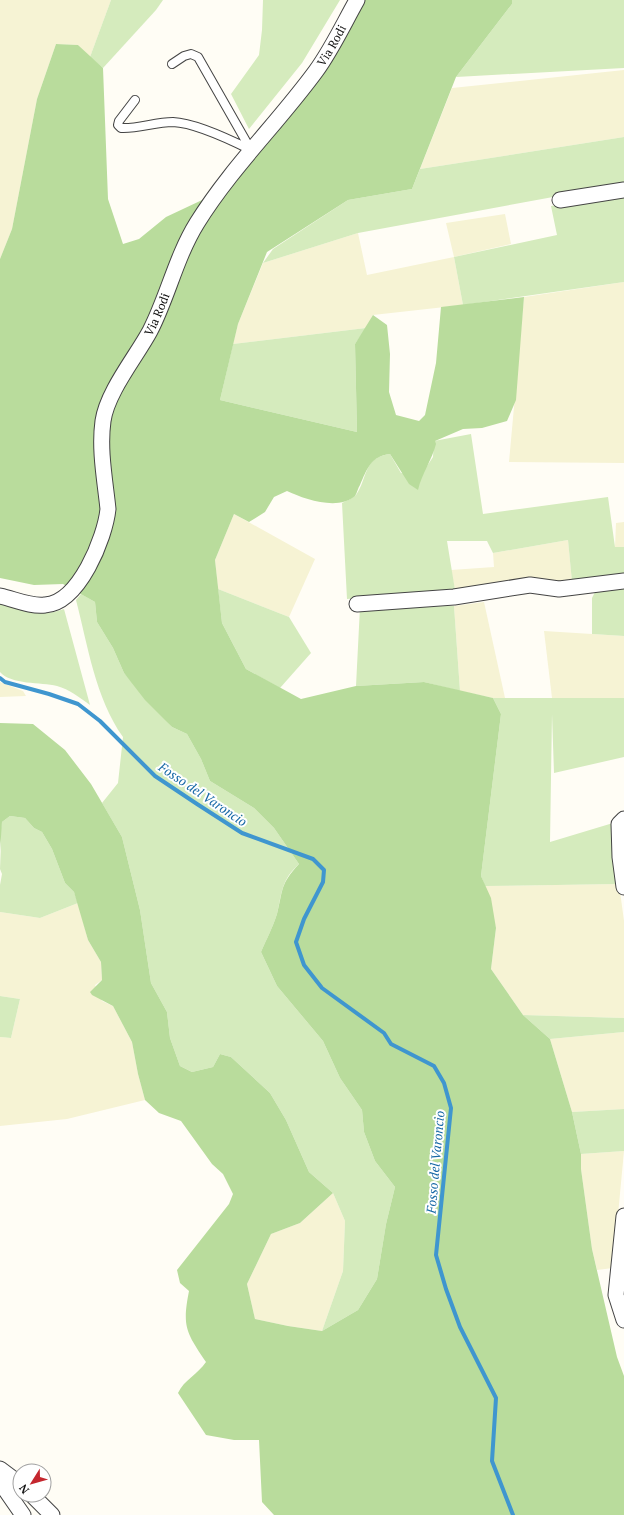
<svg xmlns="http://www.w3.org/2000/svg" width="624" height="1515" font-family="'PT Serif',serif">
	<rect width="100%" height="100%" fill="#fffdf5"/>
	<g fill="#f6f3d4">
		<polygon points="0,0 111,0 90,57 78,45 56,44 37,99 12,229 0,259"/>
		<polygon points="624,70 624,137 420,169 452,88"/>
		<polygon points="505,214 511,244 454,257 463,305 373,315 366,328 233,344 238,324 263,263 358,233 367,275 454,257 446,223"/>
		<polygon points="624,282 624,463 509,462 524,297"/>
		<polygon points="234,514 315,559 289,617 218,589 215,560"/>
		<polygon points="624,522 624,547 615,547 616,523"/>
		<polygon points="568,540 572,582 455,590 451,570 494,567 493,553"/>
		<polygon points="484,602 505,698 493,698 460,691 454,606"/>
		<polygon points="544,631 624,636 624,698 552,698"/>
		<polygon points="0,682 23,691 26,696 0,697"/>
		<polygon points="619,884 624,921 624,1018 523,1015 491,969 496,928 485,886"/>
		<polygon points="78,903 88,940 101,962 102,980 95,985 102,1001 113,1006 132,1042 138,1074 145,1100 67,1119 0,1126 0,1037 11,1038 20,999 0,996 0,912 40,918"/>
		<polygon points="624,1032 624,1109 572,1112 550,1039"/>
		<polygon points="624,1151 613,1268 597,1270 592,1249 581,1169 581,1154"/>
		<polygon points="333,1193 345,1221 343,1271 322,1331 288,1326 255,1319 247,1284 271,1234 300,1223"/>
	</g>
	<g fill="#d5ebbd">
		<polygon points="111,0 163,0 156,10 103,68 90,57"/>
		<polygon points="263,0 340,0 302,63 249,129 231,94 259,55 262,30"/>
		<polygon points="512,0 624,0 624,68 456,77 512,4"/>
		<polygon points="624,137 624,184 358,233 263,263 273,249 348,200 412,189 420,169"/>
		<polygon points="624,194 624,282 463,305 454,257 557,235 551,206"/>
		<polygon points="366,328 355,344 357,432 220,400 233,344"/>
		<path d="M471,434L483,514L608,497L615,547H624V574L572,582L568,540L493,553L487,541H447L455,590L347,599L342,503C346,501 353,498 356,495C368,478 363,457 390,454L401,473L421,475L433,457L434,441Z"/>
		<polygon points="624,587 624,636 592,634 592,598 595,592"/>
		<polygon points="218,589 289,617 311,653 280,688 246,669 222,623"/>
		<path d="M81,594L95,602L97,622L113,648L124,673L172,727L187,734L201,759L210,781L254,808L274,828L299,864C281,880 282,893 277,914C273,927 266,940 261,952L277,986L323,1041L340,1078L362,1110L364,1132L375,1161L395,1187L386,1224L377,1279L358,1310L322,1331L343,1271L345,1221L333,1193L309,1172L286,1120L270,1093L231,1057L220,1054L213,1067L192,1072L180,1066L170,1038L167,1012L151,983L140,910L122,837L102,803L118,783L123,737C95,697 88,646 76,600Z"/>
		<path d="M0,602C25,608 38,619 64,609L90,705C80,698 69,689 57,686C41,682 11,685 0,672Z"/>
		<polygon points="454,606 460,691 424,682 356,686 360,607"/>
		<polygon points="493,698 624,698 624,757 554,773 552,714 550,842 613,823 619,884 485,886 481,876 501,714"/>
		<polygon points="10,816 25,818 34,828 42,832 52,849 65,883 74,892 78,903 40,918 0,912 0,885 2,874 0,869 1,843 0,834 2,822"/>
		<polygon points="0,996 20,999 11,1038 0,1037"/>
		<polygon points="523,1015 624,1018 624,1032 550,1039"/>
		<polygon points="624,1109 624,1151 581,1154 572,1112"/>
	</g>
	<path fill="#b9dc9c" d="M357,0H512V4L456,77L412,189L348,200L267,252L238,324L220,400L357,432L355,344L373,315L387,325L390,354L389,392L396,415L419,421L425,415L436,363L441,307L524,297L516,400L507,421L482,428L463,429L435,441L436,444C432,460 422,473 418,490L409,484L390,454C371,456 367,469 360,485C358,488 357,493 355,496C338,511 304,499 287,491L274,497L265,512L249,522L234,514L215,560L222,623L246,669L301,699L356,686L424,682L493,698L501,714L481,876L491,898L496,928L491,969L523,1015L550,1039L572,1112L581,1154V1169L592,1249L617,1357L624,1376V1515H274L262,1502L259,1440H234L206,1435L178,1393C184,1380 198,1374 206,1362C186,1332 182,1327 189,1291L180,1283L177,1270L229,1204L233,1194L223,1174L212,1164L181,1121L159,1113L145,1100L138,1074L132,1042L113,1006L92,995L90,992L102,980L101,962L88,940L74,892L65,883L52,849L42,832L34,828L25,818L10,816L2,822L0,851V723L33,724L65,750L91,784L122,837L140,910L151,983L167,1012L170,1038L180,1066L192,1072L213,1067L220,1054L231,1057L270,1093L286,1120L309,1172L333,1193L300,1223L271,1234L247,1284L255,1319L288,1326L322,1331L358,1310L377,1279L386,1224L395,1187L375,1161L364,1132L362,1110L340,1078L323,1041L277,986L261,952C266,940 273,927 277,914C283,890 280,884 299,864L274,828L254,808L210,781L201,759L187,734L172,727L145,700L124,673L113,648L97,622L95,602L63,584L34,585L0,578V259L12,229L37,99L56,44L78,45L103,68L108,199L123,244L139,239L166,217L217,193L292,101Z"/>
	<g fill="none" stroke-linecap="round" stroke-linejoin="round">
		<polyline stroke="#3f96cf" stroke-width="4" points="0,678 5,682 49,694 78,704 100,721 155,776 197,804 242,833 313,859 324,870 323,882 304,919 296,942 304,965 322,988 384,1033 391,1044 434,1066 444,1083 451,1108 436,1255 446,1289 460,1327 496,1398 492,1461 513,1515"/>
		<defs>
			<path id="service" d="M135,100L119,121L118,125L121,128C138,129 155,122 173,122C195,123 231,140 251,150L198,57L191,54L184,56L172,64"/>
			<g id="minor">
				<polyline points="560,200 624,190"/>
				<path id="s1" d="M0,596C14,599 31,607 45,605C79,603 105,538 108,509C105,480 99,450 103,421C107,392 136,357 150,331C168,296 176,257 197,223C231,168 278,123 316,71C332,49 344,23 357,0"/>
				<polyline points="357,604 454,597 530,585 559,589 624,581"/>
				<polyline points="624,819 619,824 620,857 624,887"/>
				<polyline points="624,1216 616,1295 624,1320"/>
				<polyline points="0,1469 20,1484"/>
				<polyline points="0,1482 23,1515"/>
				<polyline points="32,1495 52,1515"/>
			</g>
		</defs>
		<use href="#service" stroke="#444" stroke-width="10"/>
		<use href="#minor" stroke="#444" stroke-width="17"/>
		<use href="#service" stroke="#fff" stroke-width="8"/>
		<use href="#minor" stroke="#fff" stroke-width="15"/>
	</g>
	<g text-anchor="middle" stroke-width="4" stroke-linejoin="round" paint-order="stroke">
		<g font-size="12" fill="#111" stroke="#fff">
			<text dy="4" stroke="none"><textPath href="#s1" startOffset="699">Via Rodi</textPath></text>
			<text dy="4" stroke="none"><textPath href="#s1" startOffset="376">Via Rodi</textPath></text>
		</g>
		<g font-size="13" font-style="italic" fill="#1768a6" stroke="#fff">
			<text transform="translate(203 794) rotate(34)" y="5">Fosso del Varoncio</text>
			<text transform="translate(435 1162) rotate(-85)" y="5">Fosso del Varoncio</text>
		</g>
	</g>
	<g transform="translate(32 1483) rotate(233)"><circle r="19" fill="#ffffff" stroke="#a0a0a0"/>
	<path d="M0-3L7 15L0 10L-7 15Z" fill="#c4262e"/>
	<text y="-6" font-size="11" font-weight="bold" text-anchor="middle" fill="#111111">N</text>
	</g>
</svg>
